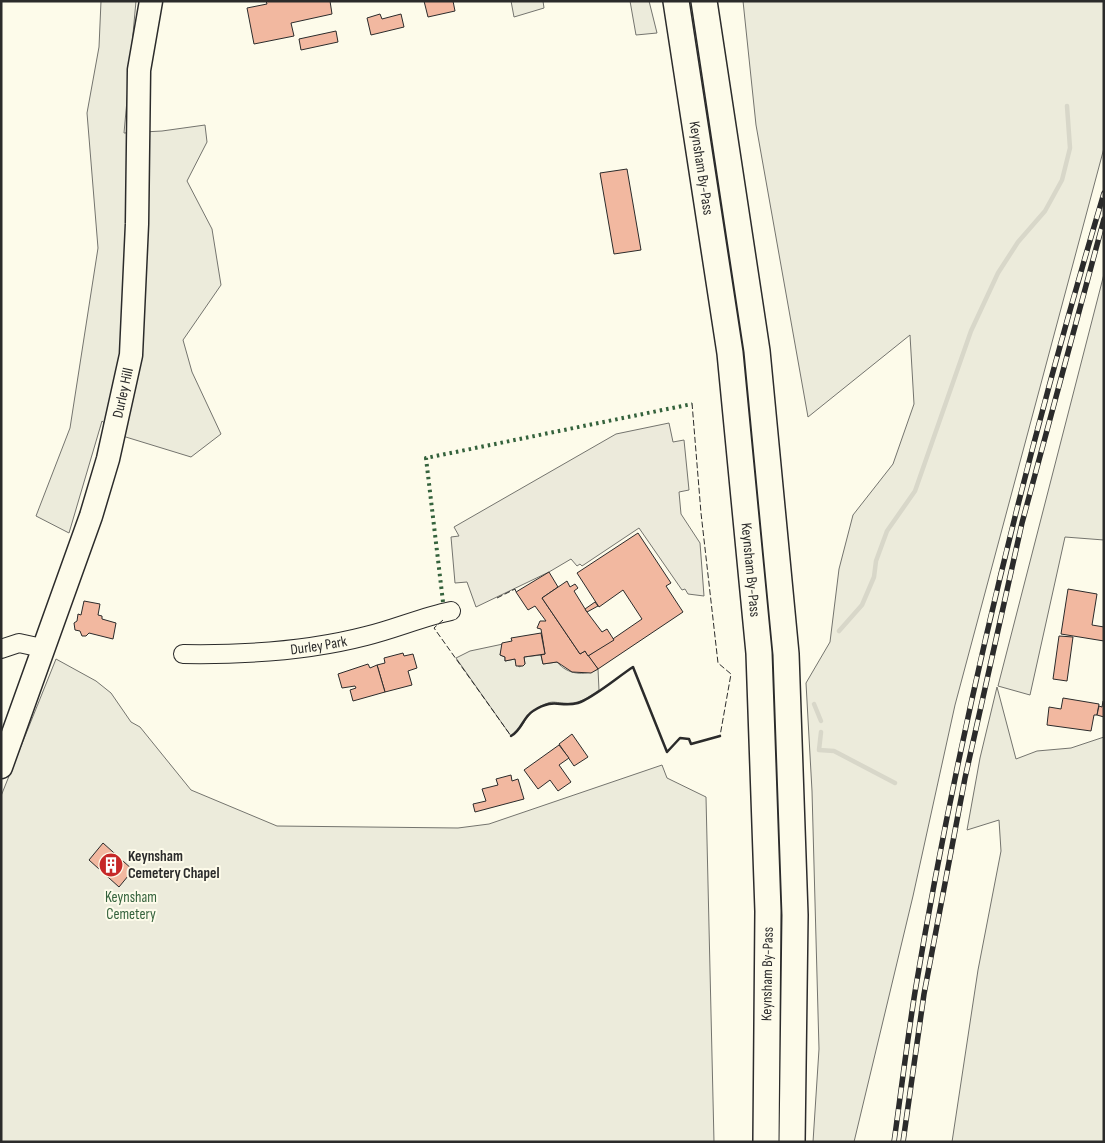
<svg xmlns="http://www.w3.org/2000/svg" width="1105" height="1143" font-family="'Sofia Sans Condensed',sans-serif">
	<rect width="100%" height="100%" fill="#fdfbea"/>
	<g fill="#ecebdb" stroke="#74746e">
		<polygon points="101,1 136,1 124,133 162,131 205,125 207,142 187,181 212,229 221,285 183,340 192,372 221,434 191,457 116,434 102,421 69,533 36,516 70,428 98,248 87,113 99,47"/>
		<polygon points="511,1 543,1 544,8 514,17"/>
		<polygon points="630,1 649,1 657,33 636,35"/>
		<polygon points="743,1 1104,1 1104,148 955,705 913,896 854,1142 813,1142 819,1049 812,791 806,683 830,642 839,569 853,515 893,464 914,404 910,335 808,417 756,125"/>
		<polygon points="1104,274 1104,540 1065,537 1030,695 998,686"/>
		<path d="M503,644L500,655L505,657V661L515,659L519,667L525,664L524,657L541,655L543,664L557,662C568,675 584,676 598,669L599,690C587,698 578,705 563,703C558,703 553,701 548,703C523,712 527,726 511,736L456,658L470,651Z"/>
		<polygon points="56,659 96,681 111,693 131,722 140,727 191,790 277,826 458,828 489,824 662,765 667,778 706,797 714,1142 1,1142 1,796"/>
		<polygon points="997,687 1016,759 1037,751 1071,748 1104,737 1104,1142 952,1142 978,970 1001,851 999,820 967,830 980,758"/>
	</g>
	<polygon fill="#eceadb" stroke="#74746e" points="669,423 673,442 684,440 689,490 679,492 681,514 700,543 704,596 688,594 685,589 682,590 639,528 582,566 580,564 577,566 571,559 549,572 476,607 467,582 455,583 451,537 459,536 454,527 616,434"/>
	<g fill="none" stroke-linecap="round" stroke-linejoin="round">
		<g stroke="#d8d7c9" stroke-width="4.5">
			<polyline points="839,631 862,605 874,577 876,561 887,531 915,491 971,331 998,273 1018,242 1045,211 1062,180 1070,148 1067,106"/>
			<polyline points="814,704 821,721"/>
			<polyline points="821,732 819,750 834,751 895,783"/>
		</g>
	</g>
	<g fill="#f2b8a0" stroke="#2b2b2b">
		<polygon points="266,1 330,1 332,14 291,23 294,36 254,44 247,8 267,4"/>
		<polygon points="424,1 453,1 455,11 428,17"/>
		<polygon points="380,14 382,19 401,14 404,27 371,35 367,18"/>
		<polygon points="336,31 338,42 301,50 299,39"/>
		<polygon points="627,169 641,250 614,254 600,173"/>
		<polygon points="638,533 671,583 666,586 683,612 598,669 588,656 642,619 623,590 599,607 577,573"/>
		<polygon points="549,572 558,587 542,598 580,654 585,651 598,669 591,673 572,672 557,662 543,664 541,655 545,654 541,629 537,628 540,621 546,621 535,606 528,610 516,592"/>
		<polygon points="567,581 570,587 575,584 578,588 574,591 587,612 602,632 607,629 614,640 588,656 585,651 580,654 542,598"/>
		<polygon points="1068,589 1097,594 1092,625 1104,627 1104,641 1061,634"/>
		<polygon points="84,601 100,604 98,615 102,616 102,619 116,623 113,639 89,633 86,636 82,636 80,631 75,630 74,623 77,621 78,614 81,615"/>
		<polygon points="595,602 598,606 587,612 585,609"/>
		<polygon points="541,633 545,654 524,657 525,664 523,666 516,666 515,659 505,661 505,657 500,655 502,643 512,641 511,638"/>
		<polygon points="1059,636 1073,637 1067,681 1053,679"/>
		<polygon points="403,653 404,656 413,654 417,668 408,671 412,685 385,692 377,665 385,663 384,658"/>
		<polygon points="368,664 370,668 377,665 385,692 353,701 350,690 356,688 355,686 342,688 338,674"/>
		<polygon points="1063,698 1099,704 1097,715 1094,715 1091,731 1047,725 1049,707 1061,709"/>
		<polygon points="1103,701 1104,701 1104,717 1097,715 1099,706 1102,707"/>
		<polygon points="572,734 588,757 574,766 559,744"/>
		<polygon points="559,745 569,758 559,765 571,782 558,791 550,780 538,789 524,770"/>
		<polygon points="511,775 512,781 518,779 524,799 475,812 473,804 486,801 482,789 498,785 496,779"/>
		<polygon points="103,843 133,870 119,887 89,860"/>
	</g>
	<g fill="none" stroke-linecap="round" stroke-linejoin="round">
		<defs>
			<g id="minor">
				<polyline points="1,649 19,643 42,648"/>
				<path id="s1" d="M183,654C243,655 308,651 366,636C395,629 422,617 451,611"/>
			</g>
			<g id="major">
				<path id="s2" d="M1,767L91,516L108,459L131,355L137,224L139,70L151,1"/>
			</g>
			<g id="highway">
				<path id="s3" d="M676,1L730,353L759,653L768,911L766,1142"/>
				<polyline points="704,1 757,351 786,654 795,915 792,1142"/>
			</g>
		</defs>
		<use href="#minor" stroke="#2b2b2b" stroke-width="20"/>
		<use href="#major" stroke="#2b2b2b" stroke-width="25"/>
		<use href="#highway" stroke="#2b2b2b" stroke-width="28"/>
		<use href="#minor" stroke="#fdfbea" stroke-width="18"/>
		<use href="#major" stroke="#fdfbea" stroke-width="22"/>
		<use href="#highway" stroke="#fdfbea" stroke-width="25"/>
		<defs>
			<g id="rail">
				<path d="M894,1142C901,1092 907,1042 915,992C960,722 1026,455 1104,193"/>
				<polyline points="903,1142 924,994 965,778 1022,523 1104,219"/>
			</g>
		</defs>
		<use href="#rail" stroke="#2b2b2b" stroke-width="5.5"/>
		<use href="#rail" stroke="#fdfbea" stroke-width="4" stroke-dasharray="11" stroke-linecap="butt"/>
		<polyline stroke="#34623c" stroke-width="4" stroke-dasharray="2.5 4" stroke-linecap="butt" points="443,602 426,458 692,404"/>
		<g stroke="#2b2b2b" stroke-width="1" stroke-dasharray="6 2.5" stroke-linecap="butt">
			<polyline points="692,403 701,513 718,663 731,674 720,736"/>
			<polyline points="497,598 515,589 516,592"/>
			<polyline points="443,620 434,628 511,736"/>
		</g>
		<path stroke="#2b2b2b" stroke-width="2.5" d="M511,736C522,730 523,717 533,711C555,697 559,708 578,703C592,699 619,676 633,667L667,752L680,738L689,739L691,744L720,736"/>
	</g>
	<defs>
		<symbol id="building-disc" viewBox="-11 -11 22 22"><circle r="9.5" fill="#c62828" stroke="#fdfbea"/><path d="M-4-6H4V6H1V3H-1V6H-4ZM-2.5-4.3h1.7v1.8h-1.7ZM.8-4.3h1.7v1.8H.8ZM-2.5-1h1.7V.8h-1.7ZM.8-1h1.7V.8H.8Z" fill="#fff"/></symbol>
	</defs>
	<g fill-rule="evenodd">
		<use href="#building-disc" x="97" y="851" width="28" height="28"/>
	</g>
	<g text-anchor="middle" stroke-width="4" stroke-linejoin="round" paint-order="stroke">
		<g font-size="15" fill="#2b2b2b" stroke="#fdfbea">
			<text dy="5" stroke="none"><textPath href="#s3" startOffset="169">Keynsham By-Pass</textPath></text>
			<text dy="5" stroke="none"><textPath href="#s2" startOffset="394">Durley Hill</textPath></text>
			<text dy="5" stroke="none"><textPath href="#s3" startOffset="574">Keynsham By-Pass</textPath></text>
			<text dy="5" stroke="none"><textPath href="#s1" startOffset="136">Durley Park</textPath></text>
			<text transform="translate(767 974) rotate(-89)" y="5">Keynsham By-Pass</text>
		</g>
		<g font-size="15" font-weight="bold" fill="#2b2b2b" stroke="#fdfbea" text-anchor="start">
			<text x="128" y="861">Keynsham<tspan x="128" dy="17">Cemetery Chapel</tspan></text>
		</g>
		<g font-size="15" fill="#34623c" stroke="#fdfbea">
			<text x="131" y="902">Keynsham<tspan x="131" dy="17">Cemetery</tspan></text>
		</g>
	</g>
	<rect width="1105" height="1143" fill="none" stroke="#2b2b2b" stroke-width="5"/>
</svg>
